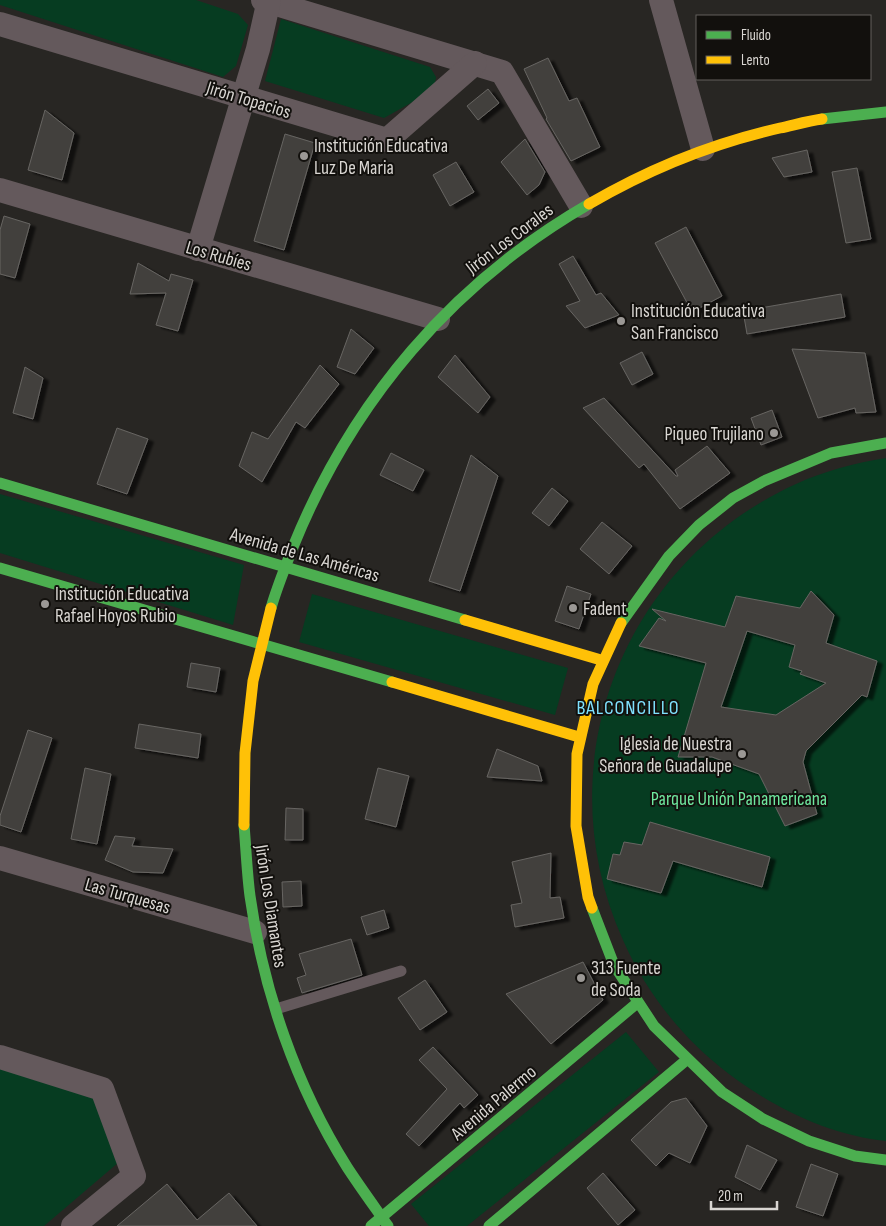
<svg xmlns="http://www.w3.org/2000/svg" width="886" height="1226" font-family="'Sofia Sans Condensed',sans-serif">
	<defs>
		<filter id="shadow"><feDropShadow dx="5.5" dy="3" stdDeviation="1" flood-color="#0009"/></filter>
	</defs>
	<rect width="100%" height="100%" fill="#282623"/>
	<g fill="#063c21">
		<polygon points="0,0 196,0 238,14 248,25 236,66 223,77 0,5"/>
		<polygon points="281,19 430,67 436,77 434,90 384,118 265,81"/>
		<path d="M886,458V1141C829,1135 774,1108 729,1074C683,1039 646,993 623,940C544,765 622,563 796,484C824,471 855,463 886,458Z"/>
		<polygon points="0,494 244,565 233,625 0,553"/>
		<polygon points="312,594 568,668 555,715 299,642"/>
		<polygon points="626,1032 659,1072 467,1226 429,1226 411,1204"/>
		<polygon points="0,1068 93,1096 119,1162 44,1226 0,1226"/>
	</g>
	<g fill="#43413e" stroke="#676562" fill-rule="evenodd" filter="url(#shadow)">
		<polygon points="548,58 569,101 577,98 600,147 571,161 546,119 547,118 524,69"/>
		<polygon points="488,89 499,103 478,120 467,106"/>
		<polygon points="45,110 74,133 62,180 28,170"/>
		<polygon points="285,134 315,143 284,250 254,241"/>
		<polygon points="525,139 545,172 539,185 527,195 501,162"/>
		<polygon points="807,150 812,172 784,177 772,158"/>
		<polygon points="456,162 474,192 450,206 433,175"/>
		<polygon points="857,168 871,239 846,243 832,172"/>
		<polygon points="4,216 30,224 15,278 0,274 0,230"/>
		<polygon points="686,227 722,296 692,312 655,243"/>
		<polygon points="573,256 596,295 601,293 619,315 585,328 566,306 580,301 559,264"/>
		<polygon points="138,263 169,281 171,274 193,280 178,331 156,325 166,293 130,294"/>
		<polygon points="841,294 845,317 747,334 743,311"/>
		<polygon points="351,329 374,348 355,374 337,367"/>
		<polygon points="792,349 865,353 876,412 856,413 855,408 818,418"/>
		<polygon points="642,352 653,374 632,385 620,363"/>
		<polygon points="455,355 490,397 478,413 438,377"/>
		<polygon points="320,365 339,384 305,428 296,422 262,482 239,466 252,432 268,439"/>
		<polygon points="25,367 43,378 33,419 13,413"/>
		<polygon points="604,398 676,476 678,476 675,470 707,446 730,473 680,509 644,464 639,468 583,408"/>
		<polygon points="772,410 782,437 761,445 751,418"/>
		<polygon points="117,428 148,439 127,494 97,484"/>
		<polygon points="391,453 424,470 413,491 380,475"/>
		<polygon points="471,455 498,476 460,591 429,581"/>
		<polygon points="552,488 568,501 549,526 532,513"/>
		<polygon points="602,522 632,546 609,574 580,549"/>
		<polygon points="567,586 591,594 579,629 555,621"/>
		<path d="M811,591L834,615L826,643L877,661L867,697L862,695L806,751L803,762L817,814L785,826L759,774L712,757H678L706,663L639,646L659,618L666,621L652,609L725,627L736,596L800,608ZM747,631L795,645L789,667L802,671L800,674L826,683L776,715L721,707Z"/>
		<polygon points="191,663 220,668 216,692 187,687"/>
		<polygon points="139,724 201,734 198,758 135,748"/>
		<polygon points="28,730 52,738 21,832 0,825 0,816"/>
		<polygon points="497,749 538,766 542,781 487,777"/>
		<polygon points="85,768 111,774 97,844 71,839"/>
		<polygon points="378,768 409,776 396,827 365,819"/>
		<polygon points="286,808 303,809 303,840 285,840"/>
		<polygon points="650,822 770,857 762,887 673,861 661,893 607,879 613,854 620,855 624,842 642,845"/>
		<polygon points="115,836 135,838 132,846 173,849 163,873 133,872 105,860"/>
		<polygon points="551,853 550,898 560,897 564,918 515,927 511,905 522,903 512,862"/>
		<polygon points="301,881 302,906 283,907 282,882"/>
		<polygon points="384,910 389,928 367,935 361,917"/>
		<polygon points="351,939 362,975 302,993 297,978 306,975 299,954"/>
		<polygon points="583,962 603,1000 551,1044 506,994"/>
		<polygon points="425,980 447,1012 420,1030 398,998"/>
		<polygon points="433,1047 478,1095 464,1108 460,1103 419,1146 406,1134 447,1089 419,1060"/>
		<polygon points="686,1098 707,1126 690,1163 669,1153 656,1166 631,1140 671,1102"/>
		<polygon points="747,1145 777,1160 760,1190 735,1177"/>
		<polygon points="811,1164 838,1174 823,1216 796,1207"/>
		<polygon points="603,1173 635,1210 618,1225 587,1188"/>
		<polygon points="167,1184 197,1220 229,1193 257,1226 117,1226"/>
	</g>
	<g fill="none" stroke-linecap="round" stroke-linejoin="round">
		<polyline stroke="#64595c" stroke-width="11" points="276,1009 401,971"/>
		<g stroke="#64595c" stroke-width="24">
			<polyline points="263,0 502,72 581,206"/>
			<polyline points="661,0 703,149"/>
			<polyline points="0,24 387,140 475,63"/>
			<polyline points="0,190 438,319"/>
			<polyline points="198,249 258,49 269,0"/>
			<polyline points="0,858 255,932"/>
			<polyline points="0,1057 102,1089 134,1176 73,1226"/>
		</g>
		<g stroke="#4caf50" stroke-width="11">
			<polyline points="822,119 886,112"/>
			<polyline points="0,483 465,620"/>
			<polyline points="0,568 392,682"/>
			<path d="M271,608C277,587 285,568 293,547C352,401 452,283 589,204"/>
			<polyline points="621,623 669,556 699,525 733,498 764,481 831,453 886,443"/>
			<path d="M244,825C246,848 247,873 250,896C263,990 296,1086 347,1167C360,1187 374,1206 388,1226"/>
			<polyline points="592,908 614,965 654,1026 722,1092 763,1119 809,1141 855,1156 886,1160"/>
			<polyline points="371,1226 636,1004"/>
			<polyline points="489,1226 684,1062"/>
		</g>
		<g stroke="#ffc107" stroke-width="11">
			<path d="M589,204C649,169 713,143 780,128C794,125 808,121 822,119"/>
			<polyline points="465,620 601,660"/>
			<polyline points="392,682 579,737"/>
			<polyline points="244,825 245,753 253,681 271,608"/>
			<polyline points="592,908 588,897 576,826 577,754 593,684 621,623"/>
		</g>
	</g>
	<g fill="#9b9895" stroke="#12100d" stroke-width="2">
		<circle cx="304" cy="156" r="5"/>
		<circle cx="621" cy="321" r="5"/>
		<circle cx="774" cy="433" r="5"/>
		<circle cx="45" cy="604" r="5"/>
		<circle cx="573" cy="608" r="5"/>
		<circle cx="742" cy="754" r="5"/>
		<circle cx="581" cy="978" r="5"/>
	</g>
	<g text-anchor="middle" stroke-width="4" stroke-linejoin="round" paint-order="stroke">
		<g font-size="19" fill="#d9d6d2" stroke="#12100d">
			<text transform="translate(249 99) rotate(17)" y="7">Jirón Topacios</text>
			<text transform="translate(509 238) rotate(-37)" y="7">Jirón Los Corales</text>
			<text transform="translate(219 255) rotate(16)" y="7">Los Rubíes</text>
			<text transform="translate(305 554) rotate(16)" y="7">Avenida de Las Américas</text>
			<text transform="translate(128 895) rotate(16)" y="7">Las Turquesas</text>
			<text transform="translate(272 906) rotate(81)" y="7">Jirón Los Diamantes</text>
			<text transform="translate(493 1102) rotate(-40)" y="7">Avenida Palermo</text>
		</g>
		<g font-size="19" fill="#d9d6d2" stroke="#12100d" text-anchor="start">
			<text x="314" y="152">Institución Educativa<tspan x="314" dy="22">Luz De Maria</tspan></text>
			<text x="631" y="317">Institución Educativa<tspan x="631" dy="22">San Francisco</tspan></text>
			<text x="764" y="440" text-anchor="end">Piqueo Trujilano</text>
			<text x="55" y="600">Institución Educativa<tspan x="55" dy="22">Rafael Hoyos Rubio</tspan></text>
			<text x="583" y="615">Fadent</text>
			<text x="732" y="750" text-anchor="end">Iglesia de Nuestra<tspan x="732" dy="22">Señora de Guadalupe</tspan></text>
			<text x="591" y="974">313 Fuente<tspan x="591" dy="22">de Soda</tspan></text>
		</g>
		<g font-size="19" fill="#6fe89f" stroke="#12100d">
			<text x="739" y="805">Parque Unión Panamericana</text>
		</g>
		<g font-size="20" letter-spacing="1" fill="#7fe1fd" stroke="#12100d">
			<text x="628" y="714">BALCONCILLO</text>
		</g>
	</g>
	<rect x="696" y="15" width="175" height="65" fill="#12100d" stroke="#625f5c"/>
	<rect x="706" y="31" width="25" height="8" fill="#4caf50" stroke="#625f5c"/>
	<text x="741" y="40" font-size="15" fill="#d9d6d2">Fluido</text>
	<rect x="706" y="56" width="25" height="8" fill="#ffc107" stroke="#625f5c"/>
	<text x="741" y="65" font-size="15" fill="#d9d6d2">Lento</text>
	<path d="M711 1201v8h66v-8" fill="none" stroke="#d9d6d2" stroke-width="2.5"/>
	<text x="718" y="1201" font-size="15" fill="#d9d6d2" stroke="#12100d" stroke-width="4" paint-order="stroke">20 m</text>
</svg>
